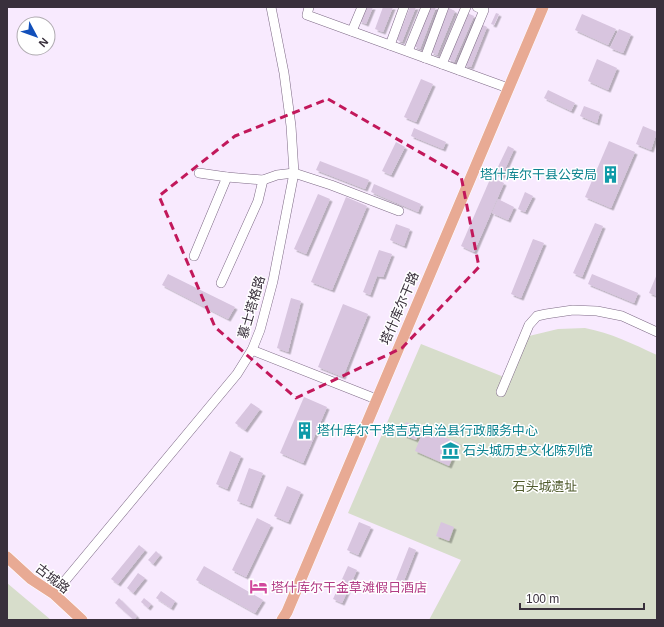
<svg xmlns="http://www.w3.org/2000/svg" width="664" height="627" font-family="Arial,'Noto Sans SC',sans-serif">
	<defs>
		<filter id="shadow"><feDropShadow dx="2.5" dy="2.5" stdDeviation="0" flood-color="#0004"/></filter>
	</defs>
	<rect width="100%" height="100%" fill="#f8eafe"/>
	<g fill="#d7ddcb">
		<path d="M585,328C611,333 633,344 657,355V620H429L461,560L348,513L421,344L509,379L529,336L558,329Z"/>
		<polygon points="7,583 51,620 7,620"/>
	</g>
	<g fill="#d8c5df" filter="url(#shadow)">
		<polygon points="365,7 373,7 366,24 359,21"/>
		<polygon points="383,7 393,7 383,32 375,29"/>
		<polygon points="410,7 416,7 402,42 397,40"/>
		<polygon points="429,7 436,7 420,49 414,46"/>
		<polygon points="449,8 455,11 437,55 431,52"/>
		<polygon points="467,13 474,16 454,62 448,59"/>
		<polygon points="496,13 499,14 494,25 491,24"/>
		<polygon points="582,14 616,29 608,45 575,30"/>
		<polygon points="481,24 487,27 471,67 464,65"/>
		<polygon points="619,29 631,34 623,53 610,48"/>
		<polygon points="597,59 617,68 608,90 588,81"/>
		<polygon points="421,79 433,84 416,122 404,117"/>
		<polygon points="548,90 575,103 571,111 544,98"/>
		<polygon points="584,106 600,112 597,123 580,116"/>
		<polygon points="643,126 657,132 651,150 636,144"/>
		<polygon points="414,128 446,142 443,149 411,136"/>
		<polygon points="609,141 635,152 611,208 585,197"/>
		<polygon points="396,142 405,147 391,175 382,171"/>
		<polygon points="508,146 514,149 502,176 495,173"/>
		<polygon points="320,161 369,180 365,189 316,170"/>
		<polygon points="491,177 504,183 474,252 461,246"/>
		<polygon points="374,184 421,204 418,212 371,192"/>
		<polygon points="525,192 533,196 525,212 518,209"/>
		<polygon points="318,194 330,199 306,254 294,249"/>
		<polygon points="346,197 367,206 332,290 311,282"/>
		<polygon points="498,199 514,207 508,220 492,213"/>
		<polygon points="595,223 603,226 582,277 573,273"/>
		<polygon points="396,224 410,229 404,246 390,240"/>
		<polygon points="533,239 544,243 521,298 511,294"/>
		<polygon points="379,250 392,254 383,277 377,276 370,295 363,292"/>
		<polygon points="168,274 235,307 228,319 162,285"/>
		<polygon points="592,274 638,293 634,303 588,284"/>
		<polygon points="657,274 657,296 649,293"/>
		<polygon points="291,298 301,301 288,352 277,348"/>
		<polygon points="343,304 368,314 343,377 318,367"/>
		<polygon points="304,397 327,407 303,463 280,453"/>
		<polygon points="251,403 260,409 245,430 235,423"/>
		<polygon points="406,422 422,428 416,440 401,434"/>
		<polygon points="424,429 459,443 449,466 415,451"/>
		<polygon points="230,451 241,456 227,489 216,484"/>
		<polygon points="249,468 263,473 250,506 237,501"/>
		<polygon points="287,486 301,492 288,522 274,516"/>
		<polygon points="257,518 271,525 246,577 232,570"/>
		<polygon points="359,522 371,527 358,555 347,550"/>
		<polygon points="441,522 454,527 449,541 436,536"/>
		<polygon points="139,545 145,550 118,584 111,579"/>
		<polygon points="409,547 416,550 403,583 396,580"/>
		<polygon points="156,551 160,555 153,564 148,560"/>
		<polygon points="204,566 263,600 255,613 196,580"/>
		<polygon points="348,566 357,570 342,603 333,599"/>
		<polygon points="138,573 145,578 133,593 127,588"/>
		<polygon points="161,591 175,601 171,608 156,598"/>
		<polygon points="119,598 137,616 134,620 115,603"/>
		<polygon points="144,598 151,604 148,608 141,602"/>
	</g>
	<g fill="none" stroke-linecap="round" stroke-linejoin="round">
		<defs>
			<g id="minor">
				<polyline points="309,7 307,15 508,88"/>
				<polyline points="352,31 362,7"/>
				<polyline points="390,45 404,7"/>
				<polyline points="408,51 426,7"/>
				<polyline points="425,58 444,7"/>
				<polyline points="442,64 466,7"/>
				<polyline points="459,70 484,10 477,7"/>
				<polyline points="199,173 227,177 263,180 277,175 294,173 331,185 399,211"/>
				<polyline points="194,256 227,177"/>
				<polyline points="221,283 258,201 263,180"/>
				<polyline points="252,350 376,399"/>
				<polyline points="501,392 529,325 537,316 546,314 573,310 597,311 622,316 657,332"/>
				<polyline points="54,594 237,374 252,350 260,330 273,281 294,173 291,126 284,73 271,7"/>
			</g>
			<g id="major">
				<polyline points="7,557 31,579 54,594 82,620"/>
				<polyline points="282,620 287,612 543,7"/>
			</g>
		</defs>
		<use href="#minor" stroke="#7e6a86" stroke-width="10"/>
		<use href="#major" stroke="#fff" stroke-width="12"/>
		<use href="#minor" stroke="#fff" stroke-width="9"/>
		<use href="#major" stroke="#e8aa94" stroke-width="11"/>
	</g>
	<path fill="none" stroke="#c2185b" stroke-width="3" stroke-dasharray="8 5" stroke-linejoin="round" d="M328,99L461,176L479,267L402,348L296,398L215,327L159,196L235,136Z"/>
	<defs>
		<symbol id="building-bare" viewBox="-9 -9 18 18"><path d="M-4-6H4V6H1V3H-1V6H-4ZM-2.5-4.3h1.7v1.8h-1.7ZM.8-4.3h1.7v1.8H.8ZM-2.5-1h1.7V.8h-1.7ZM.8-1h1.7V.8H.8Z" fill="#0f9aa8" stroke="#fff" stroke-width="2.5" paint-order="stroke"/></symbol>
		<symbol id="museum-bare" viewBox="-9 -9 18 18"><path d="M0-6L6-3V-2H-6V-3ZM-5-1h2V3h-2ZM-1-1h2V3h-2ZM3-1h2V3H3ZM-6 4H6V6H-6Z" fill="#0f9aa8" stroke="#fff" stroke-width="2.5" paint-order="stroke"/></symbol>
		<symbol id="hotel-bare" viewBox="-9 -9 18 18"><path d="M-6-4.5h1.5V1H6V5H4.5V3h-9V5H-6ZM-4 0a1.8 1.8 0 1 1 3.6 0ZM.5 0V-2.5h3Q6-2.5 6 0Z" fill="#d1479c" stroke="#fff" stroke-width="2.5" paint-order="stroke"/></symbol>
	</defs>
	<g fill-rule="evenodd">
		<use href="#building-bare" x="598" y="162" width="25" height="25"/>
		<use href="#building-bare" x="292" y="418" width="25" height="25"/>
		<use href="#museum-bare" x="438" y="438" width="25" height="25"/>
		<use href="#hotel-bare" x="246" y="574" width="25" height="25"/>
	</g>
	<g text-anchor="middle" stroke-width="3" stroke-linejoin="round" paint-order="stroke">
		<g font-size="13" fill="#0d838f" stroke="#fff" text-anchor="start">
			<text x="597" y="179" text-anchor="end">塔什库尔干县公安局</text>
			<text x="317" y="435">塔什库尔干塔吉克自治县行政服务中心</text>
			<text x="463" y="455">石头城历史文化陈列馆</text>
		</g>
		<g font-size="13" fill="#39303c" stroke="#fff">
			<text transform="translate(251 307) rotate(-74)" y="5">慕士塔格路</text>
			<text transform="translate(399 308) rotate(-67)" y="5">塔什库尔干路</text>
			<text transform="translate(53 578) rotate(38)" y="5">古城路</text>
		</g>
		<g font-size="13" fill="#4f5a2c" stroke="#fff">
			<text x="545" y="491">石头城遗址</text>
		</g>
		<g font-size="13" fill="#b23c85" stroke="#fff" text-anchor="start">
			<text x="271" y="592">塔什库尔干金草滩假日酒店</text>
		</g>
	</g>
	<rect width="664" height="627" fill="none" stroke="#39303c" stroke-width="16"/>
	<g transform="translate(36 36) rotate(131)"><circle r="19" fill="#ffffff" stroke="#b0acb1"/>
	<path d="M0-3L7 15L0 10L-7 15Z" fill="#114fba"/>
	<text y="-6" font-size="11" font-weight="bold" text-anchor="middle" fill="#39303c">N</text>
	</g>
	<path d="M520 603v6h124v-6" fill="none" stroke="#39303c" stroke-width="2"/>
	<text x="526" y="603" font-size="12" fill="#39303c" stroke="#ffffff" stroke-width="3" paint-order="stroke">100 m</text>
</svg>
